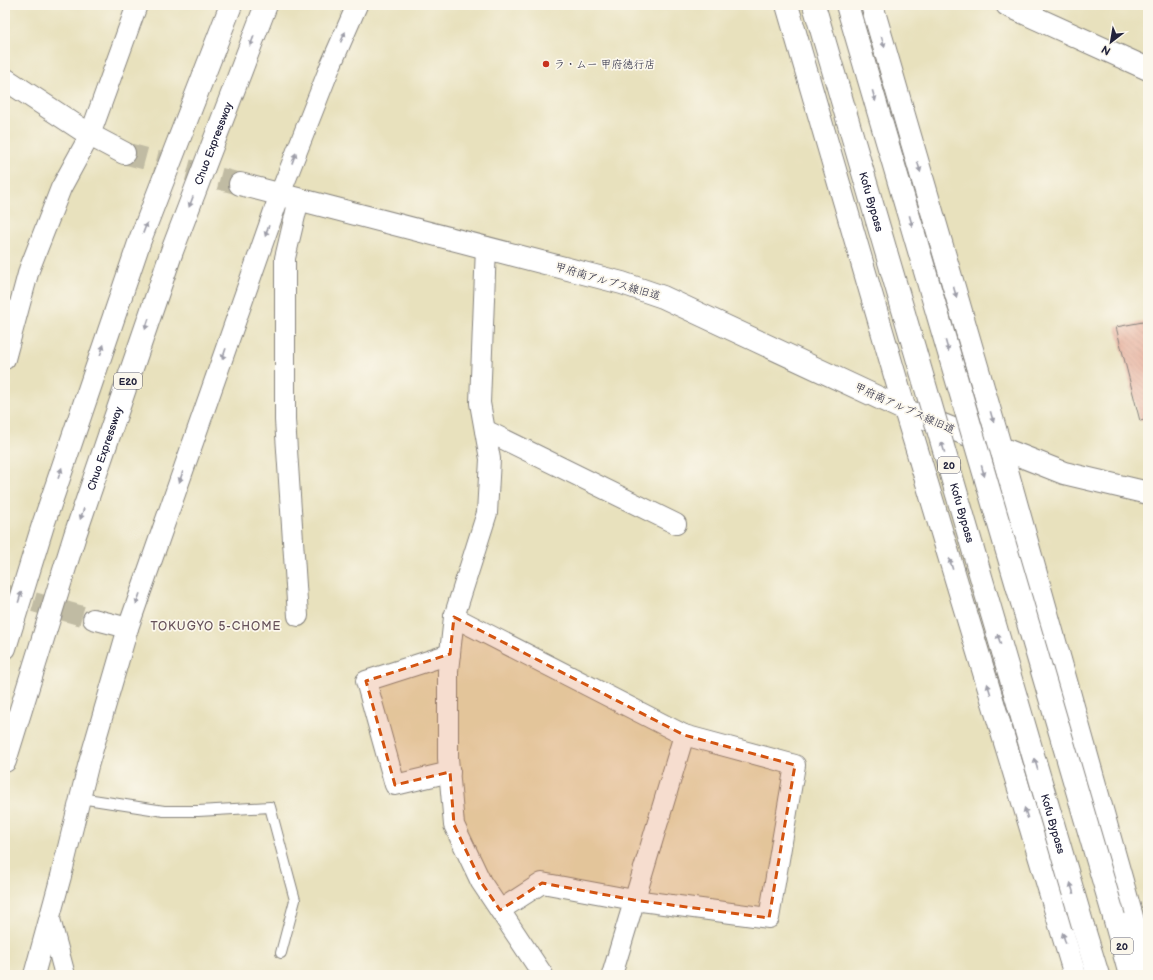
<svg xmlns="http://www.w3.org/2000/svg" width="1153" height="980" font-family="'Balsamiq Sans','Klee One',sans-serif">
	<defs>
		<pattern id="building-back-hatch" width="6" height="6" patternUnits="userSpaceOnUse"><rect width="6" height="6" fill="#e5a995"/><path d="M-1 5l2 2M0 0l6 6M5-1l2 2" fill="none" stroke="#c49181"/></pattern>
	</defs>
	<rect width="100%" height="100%" fill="#fbf7ec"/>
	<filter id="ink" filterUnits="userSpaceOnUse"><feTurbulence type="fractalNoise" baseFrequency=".025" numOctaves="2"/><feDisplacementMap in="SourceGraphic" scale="8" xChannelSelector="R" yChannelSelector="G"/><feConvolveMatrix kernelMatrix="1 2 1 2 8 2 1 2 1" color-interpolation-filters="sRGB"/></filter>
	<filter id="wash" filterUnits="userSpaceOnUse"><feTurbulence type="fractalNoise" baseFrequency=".012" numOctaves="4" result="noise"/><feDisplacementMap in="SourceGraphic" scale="16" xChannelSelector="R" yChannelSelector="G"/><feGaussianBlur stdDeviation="0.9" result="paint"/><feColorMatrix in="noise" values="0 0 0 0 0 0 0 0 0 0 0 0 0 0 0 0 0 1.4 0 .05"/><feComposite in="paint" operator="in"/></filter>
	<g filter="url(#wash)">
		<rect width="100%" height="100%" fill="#e8e1bd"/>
		<g id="blocks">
			<polygon fill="url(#building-back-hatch)" points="1148,321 1148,419 1140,421 1116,327"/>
		</g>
	</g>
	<g filter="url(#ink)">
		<use href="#blocks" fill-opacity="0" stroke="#85827c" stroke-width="1"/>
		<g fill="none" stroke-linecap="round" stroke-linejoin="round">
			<polyline stroke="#c0bba3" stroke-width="20" stroke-dasharray="20 10" stroke-linecap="butt" points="5,594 93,619"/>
			<polyline stroke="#c0bba3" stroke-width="22" stroke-dasharray="22 11" stroke-linecap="butt" points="124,153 240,184"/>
			<defs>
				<polyline id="lane" points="80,798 164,811 198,811 270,807 295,900 281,953"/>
				<g id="street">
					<polyline points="486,247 480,403 490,459 487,513 454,617 448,671 448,758 454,825 481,882 543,975"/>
					<polyline points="5,359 29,270 61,188 90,135 137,5"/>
					<polyline points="485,430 676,524"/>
					<polyline points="298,616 285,420 285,258 299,199"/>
					<polyline points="454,617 684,735 612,975"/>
					<polyline points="93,619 128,628"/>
					<polyline points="450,772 395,785 366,681 450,654"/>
					<polyline points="500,910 542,883 634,900 769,918 795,765 684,735"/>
					<polyline points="50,919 65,975"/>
					<polyline points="34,975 61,876 88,766 128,628 280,194 330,67 357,5"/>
				</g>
				<g id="secondary">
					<polyline points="1007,5 1148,69"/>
					<polyline points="5,79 90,135 124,153"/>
					<polyline points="240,184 622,283 663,297 905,410 1064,473 1148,493"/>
				</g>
				<g id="highway">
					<polyline points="787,5 905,410 1075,975"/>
					<polyline points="872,5 1001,449 1148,974"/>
					<polyline points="5,648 43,525 140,240 231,5"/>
					<path id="s1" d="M5,761L75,535L172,251L266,5"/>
					<polyline points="1114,917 1130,975"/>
					<polyline points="1083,926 1098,975"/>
				</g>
			</defs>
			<use href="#lane" stroke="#85827c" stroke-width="12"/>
			<use href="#street" stroke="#85827c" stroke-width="22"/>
			<use href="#secondary" stroke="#85827c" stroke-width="24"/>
			<use href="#highway" stroke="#85827c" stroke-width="24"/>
			<use href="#lane" stroke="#fff" stroke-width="10"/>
			<use href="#street" stroke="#fff" stroke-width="20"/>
			<use href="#secondary" stroke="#fff" stroke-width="22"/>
			<use href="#highway" stroke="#fff" stroke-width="22"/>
			<defs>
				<g id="highway-bridge">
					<path id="s2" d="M814,5L1083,926"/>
					<polyline points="847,5 1114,917"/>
				</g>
			</defs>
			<use href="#highway-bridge" stroke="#85827c" stroke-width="24" stroke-linecap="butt"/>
			<use href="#highway-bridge" stroke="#fff" stroke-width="22"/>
		</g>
		<defs><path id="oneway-solid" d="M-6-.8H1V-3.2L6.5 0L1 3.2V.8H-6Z"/></defs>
		<g fill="#9c9ca7">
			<use href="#oneway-solid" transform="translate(343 37) rotate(-66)"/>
			<use href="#oneway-solid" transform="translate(252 41) rotate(111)"/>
			<use href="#oneway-solid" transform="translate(883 42) rotate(74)"/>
			<use href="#oneway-solid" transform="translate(874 96) rotate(74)"/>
			<use href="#oneway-solid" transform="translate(294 158) rotate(-69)"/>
			<use href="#oneway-solid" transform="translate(919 167) rotate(74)"/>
			<use href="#oneway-solid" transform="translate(191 202) rotate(111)"/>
			<use href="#oneway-solid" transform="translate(911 221) rotate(74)"/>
			<use href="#oneway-solid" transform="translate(145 228) rotate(-69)"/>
			<use href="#oneway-solid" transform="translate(267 231) rotate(109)"/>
			<use href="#oneway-solid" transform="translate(955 292) rotate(74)"/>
			<use href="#oneway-solid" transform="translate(147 324) rotate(109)"/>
			<use href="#oneway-solid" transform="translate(947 346) rotate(74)"/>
			<use href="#oneway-solid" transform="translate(102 350) rotate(-71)"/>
			<use href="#oneway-solid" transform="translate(224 354) rotate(109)"/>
			<use href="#oneway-solid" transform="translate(992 417) rotate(74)"/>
			<use href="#oneway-solid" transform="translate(943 447) rotate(-106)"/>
			<use href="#oneway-solid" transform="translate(983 471) rotate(74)"/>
			<use href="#oneway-solid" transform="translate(60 473) rotate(-71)"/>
			<use href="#oneway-solid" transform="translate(181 477) rotate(109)"/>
			<use href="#oneway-solid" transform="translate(82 514) rotate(109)"/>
			<use href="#oneway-solid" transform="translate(951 564) rotate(-107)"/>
			<use href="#oneway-solid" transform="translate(20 597) rotate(-73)"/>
			<use href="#oneway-solid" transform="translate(138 599) rotate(109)"/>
			<use href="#oneway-solid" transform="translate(999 639) rotate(-106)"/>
			<use href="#oneway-solid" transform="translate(989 689) rotate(-107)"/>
			<use href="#oneway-solid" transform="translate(1036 764) rotate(-106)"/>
			<use href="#oneway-solid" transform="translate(1026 813) rotate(-107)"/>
			<use href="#oneway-solid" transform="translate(1072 888) rotate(-106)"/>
			<use href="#oneway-solid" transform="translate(1064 938) rotate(-107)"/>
		</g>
	</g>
	<path fill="#d45411" fill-opacity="0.2" stroke="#d45411" stroke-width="3" stroke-dasharray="8 5" stroke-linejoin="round" d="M454,617L684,735L795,765L769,918L634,900L542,883L500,910L481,882L454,825L450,772L395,785L366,681L450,654Z"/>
	<circle fill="#c8321e" stroke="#fbf7ec" stroke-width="1.5" cx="546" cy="64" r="4"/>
	<g text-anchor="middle" stroke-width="3.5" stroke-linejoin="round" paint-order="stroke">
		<g fill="#fbf7ec" stroke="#636270" stroke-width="1">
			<rect x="114" y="373" width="28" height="16" rx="3"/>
			<rect x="938" y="457" width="22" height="16" rx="3"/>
			<rect x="1111" y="938" width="22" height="16" rx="3"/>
		</g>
		<g font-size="10" font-weight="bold" fill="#22223b">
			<text x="128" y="385">E20</text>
			<text x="949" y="469">20</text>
			<text x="1122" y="950">20</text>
		</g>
		<g font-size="11" fill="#22223b" stroke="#fbf7ec" text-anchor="start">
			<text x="554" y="68">ラ・ムー 甲府徳行店</text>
		</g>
		<g font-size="11" fill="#22223b" stroke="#fbf7ec">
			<text dy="4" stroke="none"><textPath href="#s1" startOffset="652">Chuo Expressway</textPath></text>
			<text dy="4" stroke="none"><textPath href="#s2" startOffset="205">Kofu Bypass</textPath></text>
			<text transform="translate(608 281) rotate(16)" y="4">甲府南アルプス線旧道</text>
			<text transform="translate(905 408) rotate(24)" y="4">甲府南アルプス線旧道</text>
			<text dy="4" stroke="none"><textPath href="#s1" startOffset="328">Chuo Expressway</textPath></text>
			<text dy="4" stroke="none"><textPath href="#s2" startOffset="529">Kofu Bypass</textPath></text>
			<text dy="4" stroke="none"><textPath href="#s2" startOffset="853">Kofu Bypass</textPath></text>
		</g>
		<g font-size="12" letter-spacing="1" fill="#66515a" stroke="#fbf7ec">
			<text x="216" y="630">TOKUGYO 5-CHOME</text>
		</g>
	</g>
	<rect width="1153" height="980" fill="none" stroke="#fbf7ec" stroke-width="20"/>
	<g transform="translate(1111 42) rotate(211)" stroke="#fbf7ec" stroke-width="3" paint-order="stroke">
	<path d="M0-3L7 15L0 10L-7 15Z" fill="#22223b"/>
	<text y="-6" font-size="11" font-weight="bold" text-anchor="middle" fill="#22223b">N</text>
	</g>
</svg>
